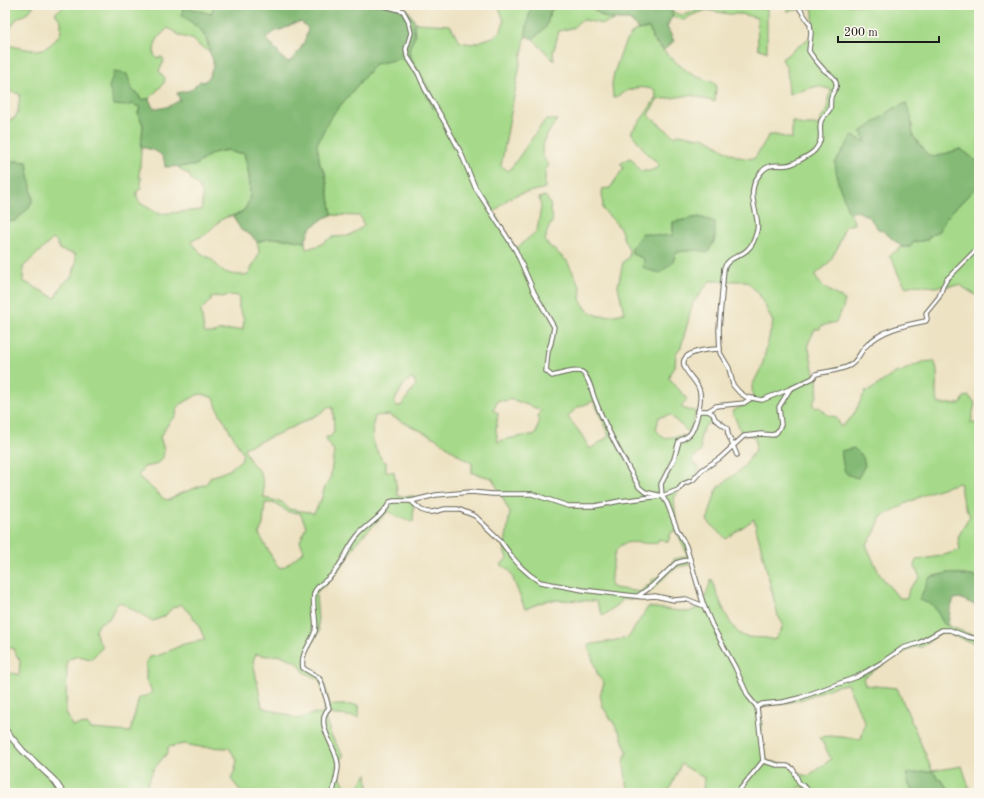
<svg xmlns="http://www.w3.org/2000/svg" width="984" height="798" font-family="'Old Standard TT',serif">
	<rect width="100%" height="100%" fill="#fbf7ec"/>
	<filter id="ink" filterUnits="userSpaceOnUse"><feTurbulence type="fractalNoise" baseFrequency=".025" numOctaves="2"/><feDisplacementMap in="SourceGraphic" scale="8" xChannelSelector="R" yChannelSelector="G"/><feConvolveMatrix kernelMatrix="1 2 1 2 8 2 1 2 1" color-interpolation-filters="sRGB"/></filter>
	<filter id="wash" filterUnits="userSpaceOnUse"><feTurbulence type="fractalNoise" baseFrequency=".012" numOctaves="4" result="noise"/><feDisplacementMap in="SourceGraphic" scale="16" xChannelSelector="R" yChannelSelector="G"/><feGaussianBlur stdDeviation="0.9" result="paint"/><feColorMatrix in="noise" values="0 0 0 0 0 0 0 0 0 0 0 0 0 0 0 0 0 1.4 0 .05"/><feComposite in="paint" operator="in"/></filter>
	<g filter="url(#wash)">
		<rect width="100%" height="100%" fill="#ede2c2"/>
		<g fill="#a6da8a" stroke="#617b53" fill-rule="evenodd">
			<path d="M5,5H34C30,11 26,16 18,17L5,36Z"/>
			<path d="M66,5H214L211,14L183,6L182,15C197,24 207,33 209,51L198,45L194,40L181,36L168,28C158,37 154,41 154,55L157,58L162,57L164,61L159,71L165,78L164,83L149,99H146L141,100L138,94L133,91L126,106L132,104L140,107L138,113L143,125L139,177H141V189L137,191V197L140,203L159,214L201,210C203,201 204,192 197,185C192,180 191,181 189,174L182,171L178,167L194,166L213,153L228,150L235,153H244C247,168 257,202 241,212C235,216 226,216 221,220C208,230 209,236 191,240C197,251 200,253 211,259C215,261 217,267 221,270C228,275 240,275 249,275C250,272 251,268 253,265C258,256 261,254 257,242C273,236 289,239 305,242L306,249L320,245L332,237L348,236L364,226L360,216L332,215L325,172L320,165L317,144L330,118L375,64L404,57L416,74L433,108L434,103L422,78L409,54L410,46L415,35L414,25L416,23L450,25L460,42L472,44L493,37L501,31L504,21L498,5H535L530,11L501,166L509,171L545,120H557C549,131 533,153 549,164L545,171V188C533,192 518,192 508,199C503,203 498,209 494,213L507,236L517,249L519,246L537,231L541,207L539,198L545,196C549,201 552,205 550,211L552,213C554,224 550,223 547,232C546,235 546,238 545,242L567,261L581,288L580,300L588,311L599,316L615,315L624,313L618,286L623,262L629,257V249L624,240L621,230L615,222L603,210L602,189L610,188L623,169V166L620,164L629,158L632,159L640,171H650L659,167L656,161L648,155L631,132C637,125 654,104 656,96C656,96 655,90 655,90C636,84 629,90 613,98L612,83L614,73L625,42L634,31L649,28L651,32L652,39C662,50 680,67 693,75C700,79 713,80 716,85L715,102L691,95L657,100L648,115L675,137L679,134L700,138L703,137C722,145 732,161 755,158L769,135H776L792,139V121L802,125H819L820,120L828,109V98L832,90L818,86L789,94L787,68L782,59L813,35C812,30 813,27 813,22C814,17 812,13 813,8L787,11L790,5H979V163L961,149L934,157L928,155L913,136L911,117L893,109L862,132L866,142L852,136L849,213L853,219L854,224L845,226L838,247L828,264L815,275C819,287 835,294 845,300L843,308L836,322L821,326L820,329H815L808,344L814,374L817,376C817,382 818,388 817,395C816,399 813,400 813,405L816,408L819,407L828,415L836,417L841,427L853,416L866,390L869,391L895,373L900,372L922,362L934,361C942,375 931,390 939,404H961L964,397L969,396L975,403L971,423H979V577L948,573L930,577L920,599L933,605L944,624L966,633L979,636V643C974,642 970,642 966,641C954,636 955,633 941,632L922,647H914L896,656L863,678L865,685L897,688L925,753L932,771L962,766L971,793H953L932,771L909,785L914,793H808L805,789L800,786L796,793H703L704,778L681,764L668,793H628C628,778 620,766 627,752L620,733L603,707L600,695L604,683L598,676L588,645L628,638L648,607L689,612L701,606L712,579C717,593 729,631 744,636C754,639 764,636 774,640L781,631L783,624L778,616L754,519L726,539L707,521L717,488L743,468L756,449L755,437L742,434L732,411L753,401L752,386L762,366L773,322L759,294L746,281H710L693,303L681,347L676,353L675,367L670,373L669,378L687,399L681,407L687,410L696,411L693,424L688,432L670,415L659,417L656,430L664,438L691,435L700,413L709,414L713,420C699,429 700,436 701,451L691,461L699,467L697,478L684,485L674,498C675,508 675,519 679,529C685,544 692,547 689,565L678,567L671,571L651,591L638,599H624L603,616L596,601L548,600L525,609L510,571L501,565L507,558L504,551L510,512L492,478L472,473V463L464,459L437,439L389,415L375,416C370,436 372,444 383,461L386,462V471L394,472L398,496H414L413,522L397,517L389,511L359,539L344,563L326,585L319,589L316,595L319,632L306,653L305,663L307,669L314,671L322,677L330,705H359V717L328,714L325,718L332,737L343,755L338,772L346,788L358,787L367,774L369,793H242L231,779L235,770L237,760L229,748L200,747L184,744L168,747V752L153,770L144,793H5V676L13,673L19,675L20,661L12,647L5,653V222L15,221L28,209L33,200L27,162L5,160V121L15,118L18,111L20,94L5,90V44C14,47 34,52 43,49C49,47 59,38 61,31C61,28 61,24 61,21L55,13ZM699,217L715,222L697,250L677,252L672,263L644,259L642,233L661,237L673,235V222ZM53,239L57,242L60,250L75,254L76,262L73,275L62,285L55,298L23,281V267ZM230,295L239,296V308L244,319L243,329L218,331C214,334 208,334 204,332L201,310L211,300V298L215,296L222,297ZM411,379L414,380L416,385L401,406H397L394,402L404,384ZM202,394L214,398L218,410L243,454L241,460L229,470L211,477L206,484L179,494L169,500L164,499L138,476L144,467L155,465L163,458L164,450L160,437L170,421L176,416L178,406L197,395ZM511,399L541,410L537,417L539,421L536,434C527,436 505,438 498,442L496,430L498,413L493,410L498,400L504,401ZM594,401L609,436L590,449L581,434L568,417L576,408ZM328,407L333,408L334,432L330,437H326V440L334,451L330,480L325,486L321,500L314,513L289,509L282,502L264,498L263,481L260,472L250,461L244,448L287,430L319,414ZM841,451L865,465L858,478L844,469V461ZM958,483L961,484C960,497 964,505 970,516L958,537L960,550L941,556L916,560L915,568L920,577L909,589L907,598H899L880,575L866,545L874,534L881,517L907,503L930,492ZM265,503H272L280,506L288,512L300,513L306,526L302,537L300,541L304,551L284,567L279,568L277,566L259,534C260,531 262,527 263,524C264,517 264,510 265,503ZM676,530L686,551L687,556L674,559C672,569 659,576 651,581L650,586H646L640,592L615,588L610,586L611,585C610,578 612,570 613,563C616,532 638,546 657,543L659,539L668,542L671,533ZM120,602L153,621L165,616L172,608L181,604L197,622L205,640L184,644L160,655L150,657L146,662V680L152,692L148,695L139,698L130,732L91,729L87,724L72,726L66,712L67,660L78,656L91,659L103,647L98,640L95,630L100,623L109,619L115,607ZM256,654L267,656L281,655L298,663L304,672L320,680L326,704L322,715L315,713L299,719L262,707L253,661ZM847,684L865,723L861,739L830,736L820,737L831,759L808,776L797,773C790,762 779,763 767,761L761,738L762,727L760,707L770,704H782L803,699L836,686Z"/>
			<polygon points="561,5 590,5 590,6 603,17 615,20 602,24 585,20 580,21 573,28 559,31 553,53 554,61 533,39 546,27 551,10"/>
			<path d="M720,6L767,9V52L758,48L757,18L741,14H729L707,10L692,15L684,20L673,17L672,11C685,20 691,10 703,7C708,6 714,6 720,6Z"/>
			<polygon points="979,174 979,297 959,285 935,287 914,285 906,287 899,276 894,263 889,256 902,247 910,247 914,242 927,240 931,235 939,231 945,220 950,214 976,187"/>
		</g>
		<g fill="#84ba76" stroke="#506b49" fill-rule="evenodd">
			<path d="M214,5H390L407,9L416,23L414,25C414,28 415,32 415,35C414,42 407,47 410,55C416,71 435,92 434,109L416,74L404,58L375,64L330,118L317,144L320,165L325,172L332,215L324,218L310,229L305,242C289,239 273,236 257,242L252,236L241,230L233,216C236,215 239,214 242,212C256,201 248,168 244,153H235L228,150L213,153L194,166L165,167C165,152 154,150 141,147L143,125L138,113L140,107L132,104L126,106L114,105L109,87L114,72L127,74L133,91L138,94L141,100L146,99H149L153,108C166,109 170,106 180,100L177,93L191,90L200,81L204,82L209,77L213,67V60L209,51L208,42L202,31L182,15L183,6L211,14ZM301,22L308,28C306,42 299,53 289,62L284,60L266,38C273,32 274,32 283,29C290,26 291,23 301,22Z"/>
			<polygon points="535,5 561,5 551,10 546,27 533,39 525,36 530,10"/>
			<path d="M590,5H668L672,11L673,17L670,20L667,27L674,41L664,50L652,39L651,32L649,28L638,30L635,25L629,20C608,20 606,20 590,6Z"/>
			<polygon points="906,103 911,117 913,136 928,155 934,157 961,149 979,163 979,174 976,187 950,214 945,220 939,231 931,235 927,240 914,242 910,247 902,247 883,231 879,230 869,217 857,211 849,213 838,183 835,163 852,136 866,142 861,132 893,109"/>
			<polygon points="5,160 27,162 33,200 28,209 15,221 5,222"/>
			<polygon points="699,217 715,222 715,239 708,253 697,250 677,252 672,263 660,273 648,270 643,267 644,259 632,254 632,247 642,233 661,236 673,235 673,222"/>
			<path d="M854,448L863,457L865,465L858,478C854,477 848,475 846,473C843,471 842,455 841,451Z"/>
			<polygon points="948,573 979,577 979,607 960,598 954,599 950,610 948,626 944,624 933,605 919,600 930,577"/>
			<polygon points="932,771 953,793 914,793 909,785 906,774"/>
		</g>
	</g>
	<g filter="url(#ink)">
		<g fill="none" stroke-linecap="round" stroke-linejoin="round">
			<defs>
				<g id="street">
					<path d="M382,5L403,11L408,20L411,33L406,49L407,56L418,73L425,89L444,121L461,153L475,187L516,251L534,292L554,327L551,343L548,351L546,371L552,376C559,374 576,369 582,372C590,378 592,394 596,402C607,432 624,459 639,487L645,492L662,496L667,503L677,529L686,546L704,606L712,625L735,667L748,696L757,707L763,761L781,766H787L792,768L794,771L799,783L806,788L809,793"/>
					<path d="M800,9L810,24L811,33L809,51C813,58 819,64 824,70C828,73 833,76 835,80C839,88 833,90 831,97C830,100 831,105 830,109C828,113 823,116 821,121C818,131 825,138 815,150C811,155 800,160 794,163C780,170 771,158 759,175C743,196 763,217 756,234C755,238 752,245 749,248C742,257 729,256 724,268L719,329L720,353L729,368L733,385L739,392L746,397L762,400L790,389L813,378L816,374C827,371 839,371 849,366C857,362 859,354 865,347C880,330 905,325 926,321L927,319L926,313L939,297L943,286L947,279L979,247"/>
					<polyline points="698,411 708,411 716,406 744,403 750,399"/>
					<polyline points="708,411 713,414 715,419 727,428 728,434 737,455"/>
					<path d="M662,496L661,484L674,459L679,441C682,439 687,437 690,434C696,427 703,397 699,389C696,380 686,374 684,365C680,351 711,349 720,349"/>
					<polyline points="411,501 421,510 427,512 433,512 445,509 458,509 475,516 499,539 513,558 521,567 530,575 540,582 583,590 643,597 655,596 674,600 686,599 704,606"/>
					<polyline points="638,596 652,586 676,563 690,559"/>
					<polyline points="757,707 762,704 783,702 799,698 857,677 881,663 903,648 919,643 942,630 950,630 968,637 979,639"/>
					<path d="M333,793C334,784 338,774 338,766C338,748 313,724 329,708L321,681L318,677L303,668C300,653 311,644 315,631C318,619 310,602 315,591C318,585 326,581 331,576C343,564 348,545 360,533C370,523 383,516 390,502L394,501H411L436,495L471,492L492,494H532L568,506H595L620,501L662,496L678,490L683,484L693,480L702,470L720,458L744,436L761,434L773,435L777,432L781,425L779,407L790,389"/>
					<polyline points="737,793 763,761"/>
				</g>
				<polyline id="secondary" points="5,730 23,751 54,780 63,793"/>
			</defs>
			<use href="#street" stroke="#656156" stroke-width="5.5"/>
			<use href="#secondary" stroke="#656156" stroke-width="7"/>
			<use href="#street" stroke="#fff" stroke-width="3.5"/>
			<use href="#secondary" stroke="#fff" stroke-width="5"/>
		</g>
	</g>
	<rect width="984" height="798" fill="none" stroke="#fbf7ec" stroke-width="20"/>
	<path d="M838 36v6h101v-6" fill="none" stroke="#1c1c1c" stroke-width="2"/>
	<text x="844" y="36" font-size="12" fill="#1c1c1c" stroke="#fbf7ec" stroke-width="3" paint-order="stroke">200 m</text>
</svg>
